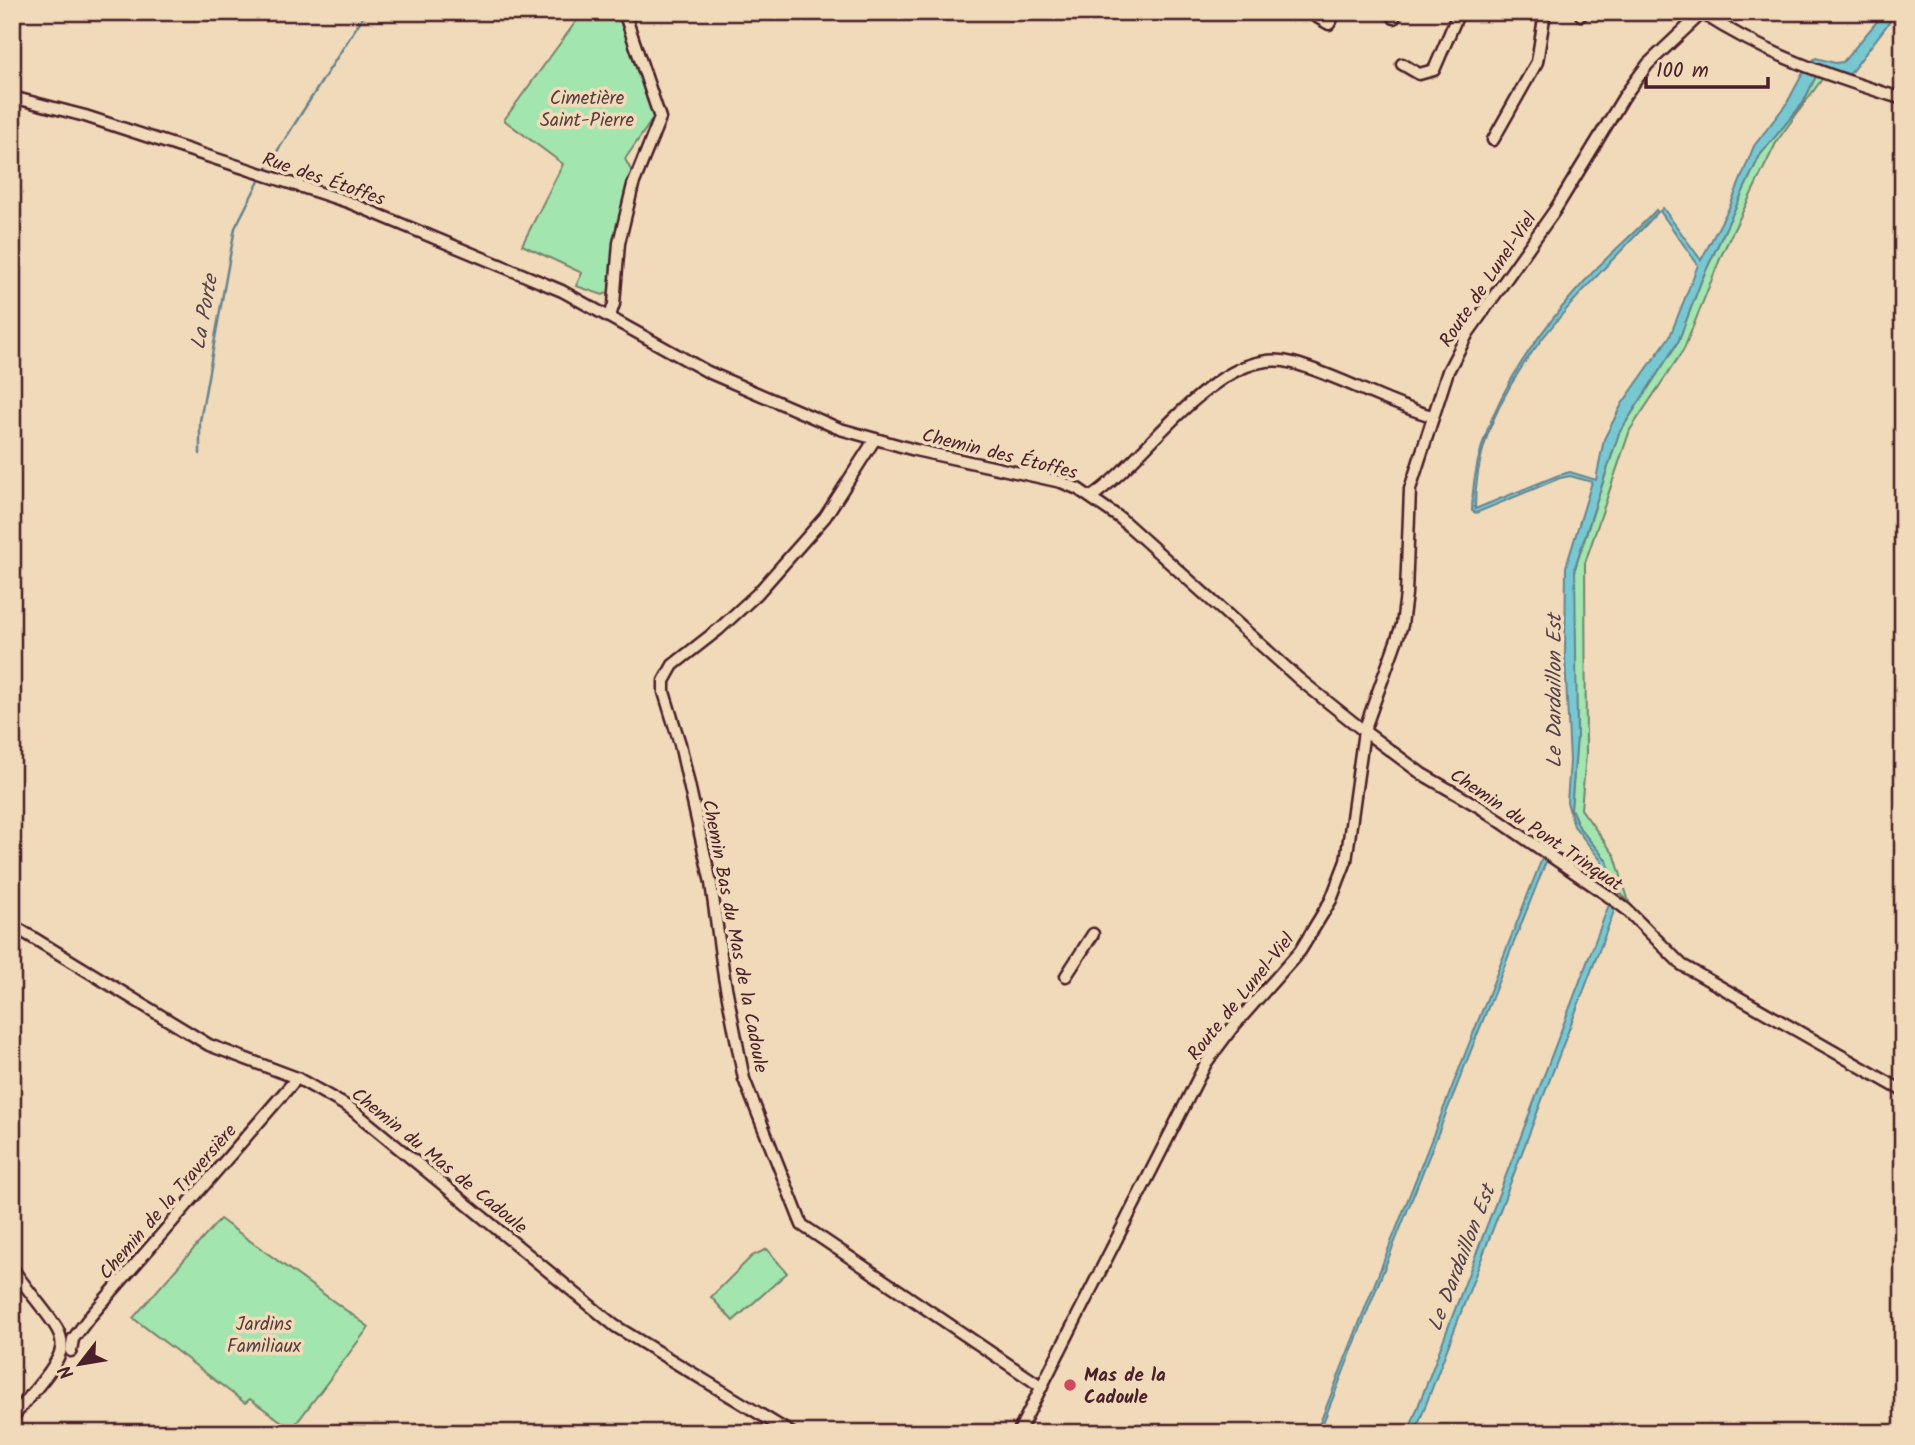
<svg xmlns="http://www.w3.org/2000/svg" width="1915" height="1445" font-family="Kalam,sans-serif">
	<rect width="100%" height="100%" fill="#f1dab9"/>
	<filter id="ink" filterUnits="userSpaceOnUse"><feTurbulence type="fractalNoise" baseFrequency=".0143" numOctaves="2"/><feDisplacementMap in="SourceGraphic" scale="14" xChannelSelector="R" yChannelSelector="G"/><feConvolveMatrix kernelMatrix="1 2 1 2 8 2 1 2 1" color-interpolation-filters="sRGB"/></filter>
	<g filter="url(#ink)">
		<g fill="#a2e5af" stroke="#76826d" stroke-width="2">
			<polygon points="583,12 619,12 654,117 625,159 632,172 615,236 611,291 603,295 576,286 582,273 522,245 563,164 504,120"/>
			<polygon points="1816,76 1822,79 1777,141 1722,254 1684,349 1630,430 1585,563 1586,755 1581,809 1615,856 1629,902 1616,889 1607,861 1580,829 1571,809 1577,736 1574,572 1619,433 1678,342 1702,279 1760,155 1803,103"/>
			<polygon points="220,1219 369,1327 292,1429 250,1399 245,1403 133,1318"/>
			<polygon points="767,1249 787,1273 733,1321 711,1297 752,1256"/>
		</g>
		<g fill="#78c8d2" stroke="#66848f" stroke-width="2">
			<polygon points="1885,12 1897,12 1848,76 1806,65 1816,58 1835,63 1843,62"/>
			<path d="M1804,71L1816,76L1803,103L1760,155L1702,279L1678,342L1619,433L1575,567L1577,736L1571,809L1580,829L1607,861L1617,894L1603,879L1602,862L1574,826L1567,802L1570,761L1565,658L1566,567L1592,482L1570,476L1560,478L1476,513L1472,511C1472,419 1534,335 1595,270C1615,249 1637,231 1656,210L1658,212C1581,295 1474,385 1475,509L1559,475L1570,472L1596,480L1604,439L1622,404L1670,336L1698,265L1660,211L1663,208L1701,260L1730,206L1754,146L1787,103Z"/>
			<polygon points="1543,856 1547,859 1319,1433 1316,1433"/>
			<polygon points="1610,902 1616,906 1415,1433 1408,1433"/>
		</g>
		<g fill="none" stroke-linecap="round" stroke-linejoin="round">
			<g stroke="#66848f" stroke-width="2.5">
				<polyline points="264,172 366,12"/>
				<polyline points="200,454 200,421 235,228 259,181"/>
			</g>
			<defs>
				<g id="minor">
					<polyline points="1308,12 1329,24 1336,12"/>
					<path d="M1700,12C1768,56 1827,75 1903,99"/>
					<polyline points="1581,15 1582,12"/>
					<polyline points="1394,18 1396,12"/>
					<polyline points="1402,64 1419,74 1434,70 1459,12"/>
					<polyline points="12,97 85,116 348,202 562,291 708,372 840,429 915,450 1061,482 1078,489 1120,518 1299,679 1364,731 1422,774 1481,808 1607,895 1626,909 1682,965 1903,1091"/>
					<polyline points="1493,140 1537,62 1545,12"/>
					<polyline points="610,316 614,304 619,243 633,185 660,118 624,12"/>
					<polyline points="875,439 825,517 757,594 719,629 673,665 664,681 664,692 680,744 711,883 724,977 744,1079 802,1225 1042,1387"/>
					<path d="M1091,497C1145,462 1218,342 1293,363C1341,376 1384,403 1432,416"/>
					<polyline points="12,925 209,1045 297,1078 350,1108 615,1326 791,1433"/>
					<polyline points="1066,976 1093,934"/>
					<path d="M12,1268C72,1352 84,1331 12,1418"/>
					<polyline points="71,1351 73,1339 88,1319 297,1078"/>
					<polyline points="1018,1433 1206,1063 1232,1028 1300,951 1331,900 1346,861 1364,731 1402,625 1406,594 1410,489 1448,371 1468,333 1555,210 1625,95 1648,64 1703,12"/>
				</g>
			</defs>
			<use href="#minor" stroke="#4a1f2b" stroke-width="15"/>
			<use href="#minor" stroke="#f1dab9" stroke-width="10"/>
		</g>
	</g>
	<circle fill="#d1495b" stroke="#f1dab9" stroke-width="2.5" cx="1070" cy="1385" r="7"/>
	<g text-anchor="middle" stroke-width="7" stroke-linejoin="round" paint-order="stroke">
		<g font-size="19" fill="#573d3f" stroke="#f1dab9">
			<text x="587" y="104">Cimetière<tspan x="587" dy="22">Saint-Pierre</tspan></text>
			<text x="264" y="1330">Jardins<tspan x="264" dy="22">Familiaux</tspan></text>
		</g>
		<g font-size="19" fill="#4a1f2b" stroke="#f1dab9">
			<text transform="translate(324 178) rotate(19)" y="7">Rue des Étoffes</text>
			<text transform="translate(1487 279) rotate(-56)" y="7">Route de Lunel-Viel</text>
			<text transform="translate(1000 453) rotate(14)" y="7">Chemin des Étoffes</text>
			<text transform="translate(1537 829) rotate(34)" y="7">Chemin du Pont Trinquat</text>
			<text transform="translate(736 936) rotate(79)" y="7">Chemin Bas du Mas de la Cadoule</text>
			<text transform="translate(1240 996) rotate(-51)" y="7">Route de Lunel-Viel</text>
			<text transform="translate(440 1160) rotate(39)" y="7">Chemin du Mas de Cadoule</text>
			<text transform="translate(167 1201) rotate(-49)" y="7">Chemin de la Traversière</text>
		</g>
		<g font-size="19" font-weight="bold" fill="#4a1f2b" stroke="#f1dab9" text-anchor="start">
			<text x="1084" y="1381">Mas de la<tspan x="1084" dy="22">Cadoule</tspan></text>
		</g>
		<g font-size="21" font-style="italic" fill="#53414c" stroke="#f1dab9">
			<text transform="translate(204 312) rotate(-80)" y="7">La Porte</text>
			<text transform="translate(1554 691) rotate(-90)" y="7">Le Dardaillon Est</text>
			<text transform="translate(1461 1258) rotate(-69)" y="7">Le Dardaillon Est</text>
		</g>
	</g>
	<rect width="1915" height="1445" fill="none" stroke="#f1dab9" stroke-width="42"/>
	<rect x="21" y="21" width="1873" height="1403" fill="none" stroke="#4a1f2b" stroke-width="2.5" filter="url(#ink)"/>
	<g transform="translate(80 1364) rotate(239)" stroke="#f1dab9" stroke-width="5" paint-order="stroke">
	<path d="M0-5L12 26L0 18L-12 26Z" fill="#4a1f2b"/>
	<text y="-10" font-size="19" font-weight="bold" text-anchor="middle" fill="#4a1f2b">N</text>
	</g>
	<path d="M1646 77v10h122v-10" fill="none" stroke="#4a1f2b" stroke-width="3.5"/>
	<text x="1656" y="77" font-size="21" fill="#4a1f2b" stroke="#f1dab9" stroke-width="5" paint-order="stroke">100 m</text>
</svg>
